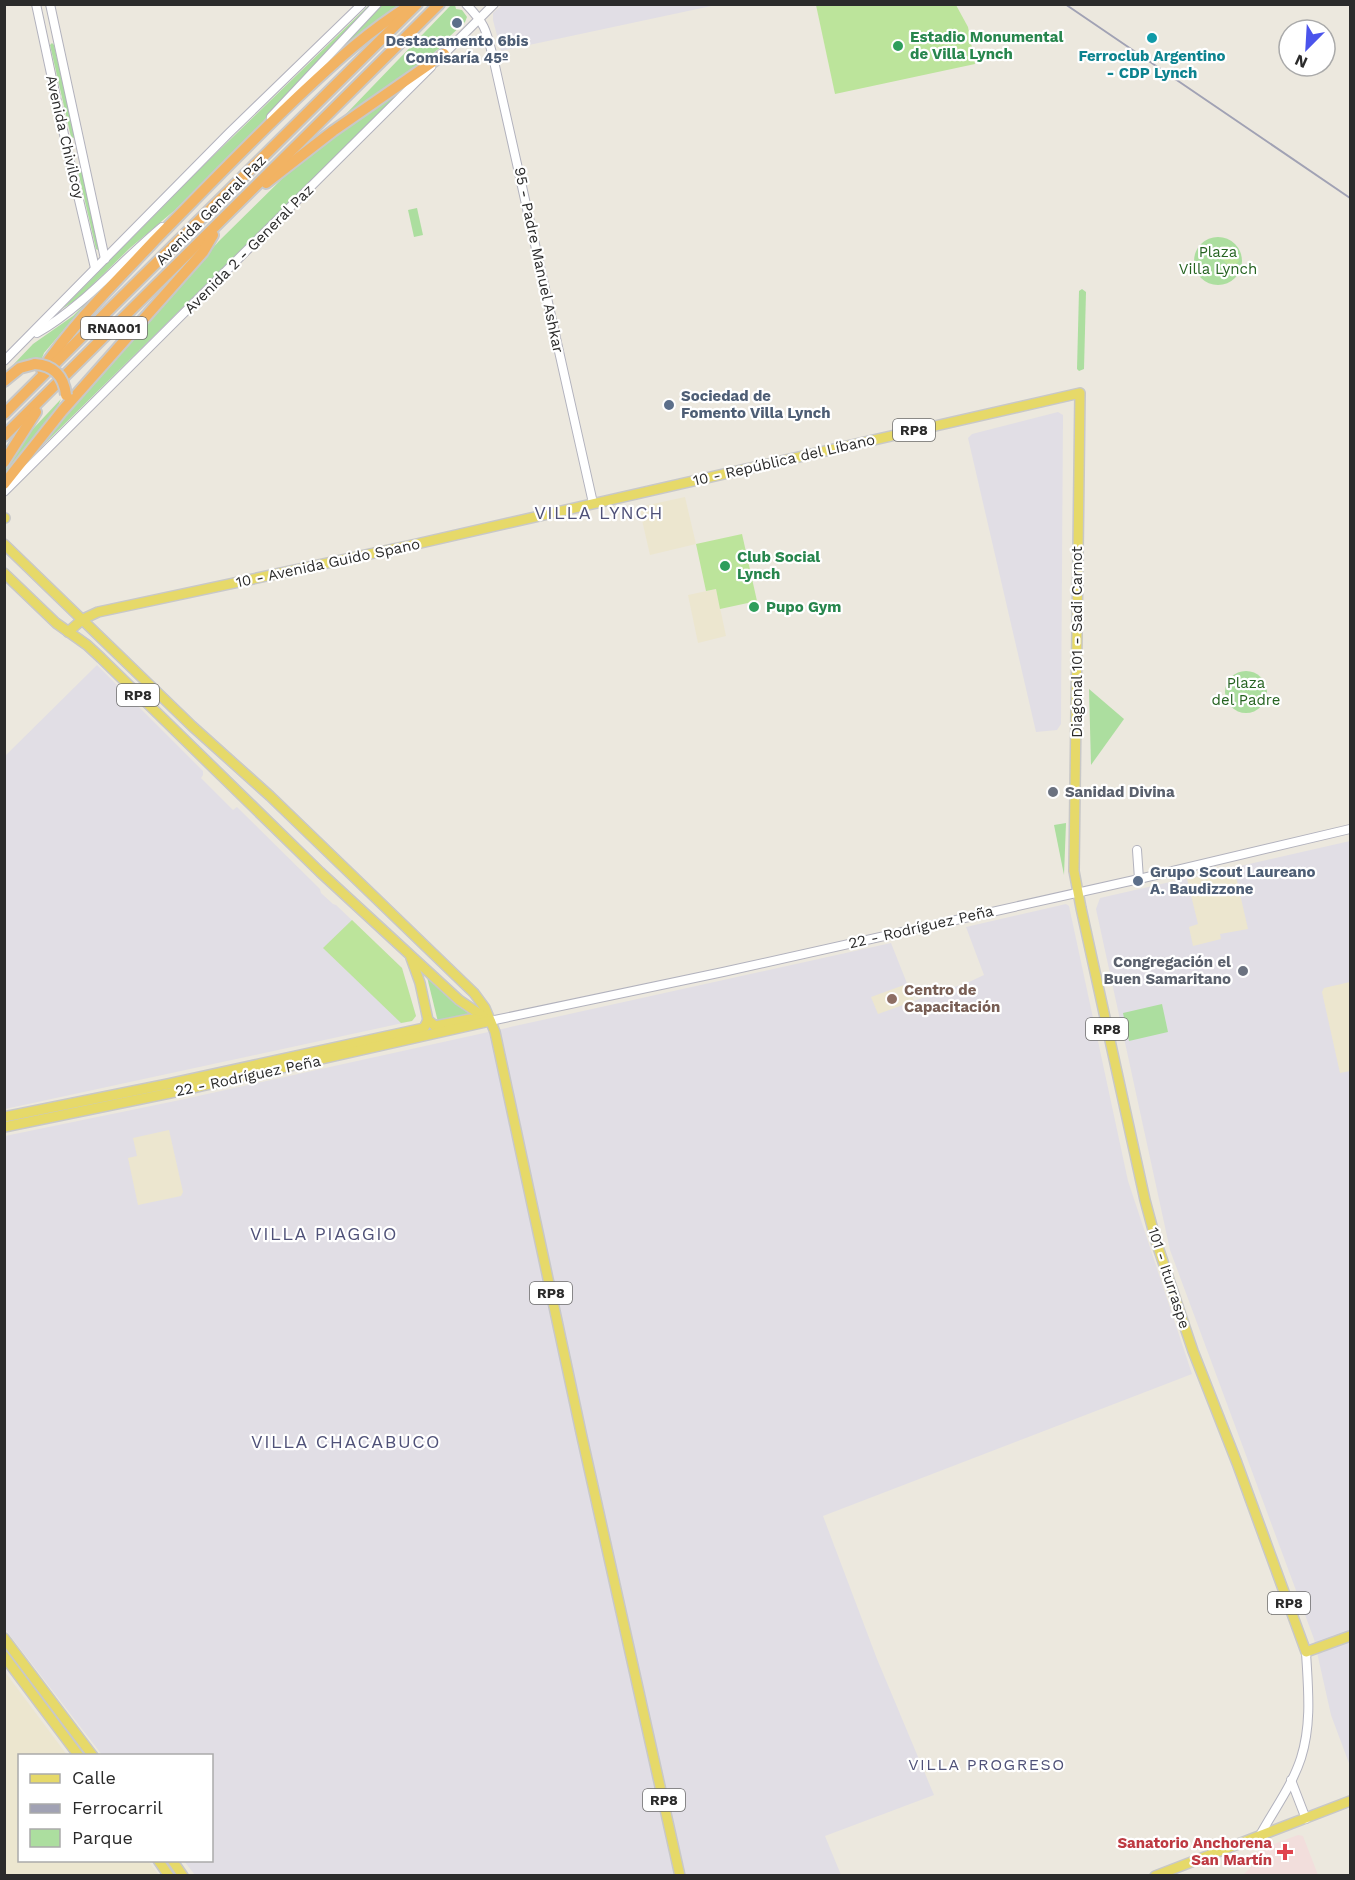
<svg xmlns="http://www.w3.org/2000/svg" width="1355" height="1880" font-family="'Work Sans',sans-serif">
	<rect width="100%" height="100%" fill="#ece8de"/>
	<g fill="#e1dee5">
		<polygon points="502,5 502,4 716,5 501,51 493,20 493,13"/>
		<polygon points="1058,412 1063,415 1061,724 1057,730 1036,732 968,438 972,434"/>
		<polygon points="97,665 203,771 203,775 201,778 233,810 237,807 320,889 321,893 333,904 336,905 402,968 416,1016 412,1021 5,1109 5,756"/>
		<polygon points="1350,841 1350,1766 1331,1715 1314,1639 1170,1250 1096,909 1100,898"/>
		<polygon points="1066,904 1069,906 1128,1181 1192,1374 823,1516 877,1659 934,1795 825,1836 841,1875 195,1875 184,1861 212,1860 212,1756 102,1755 5,1629 5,1136 180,1100 891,943 914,1001 969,982 984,975 966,927"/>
	</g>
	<g fill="#ece6cf">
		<polygon points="685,497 696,544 650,555 639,507"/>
		<polygon points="716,589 726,636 698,643 688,595"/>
		<polygon points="1234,868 1248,929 1220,934 1221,939 1193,946 1189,927 1198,924 1187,879"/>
		<polygon points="1350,982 1350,1071 1340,1073 1322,992 1324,988"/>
		<polygon points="907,984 914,1001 878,1014 871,997"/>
		<polygon points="169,1130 183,1192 181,1196 138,1205 128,1158 137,1156 133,1138"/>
		<polygon points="5,1672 67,1755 20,1756 20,1860 148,1861 159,1875 5,1875"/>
	</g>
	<polygon fill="#f2dedc" points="1298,1835 1303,1836 1318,1875 1243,1875 1263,1855 1261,1849"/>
	<g fill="#acde9f">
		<polygon points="381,5 399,5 318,70"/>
		<polygon points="451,5 455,5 456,9 462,10 467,17 465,22 449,37 451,39 422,62 344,116"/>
		<polygon points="368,6 370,8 306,73 261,124 175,210 130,248 79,298 62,309 207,162"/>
		<polygon points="52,43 54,45 75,136 74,138 71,137 50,45"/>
		<polygon points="403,87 405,88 28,460 91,384 104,371 219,241 295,166"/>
		<polygon points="80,168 82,171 101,249 100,251 96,249 78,171"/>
		<polygon points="417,208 423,235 414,237 408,210"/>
		<circle cx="1218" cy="261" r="24"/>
		<path d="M115,274C110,283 90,300 82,309C69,323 57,338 44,353L42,358L28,359L13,365L33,344L73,316Z"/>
		<polygon points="1082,289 1086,292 1084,369 1079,371 1077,369 1079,291"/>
		<polygon points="61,399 56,411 5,477 4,472 31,431"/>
		<circle cx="1246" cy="692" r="21"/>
		<polygon points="1089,689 1124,719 1091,765"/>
		<polygon points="1066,823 1064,875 1054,825"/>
		<polygon points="427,977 430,977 470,1014 468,1016 438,1022"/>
		<polygon points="1162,1004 1168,1032 1129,1041 1123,1013"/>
	</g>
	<g fill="#bce49b">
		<polygon points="816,5 956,5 968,27 975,64 835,94"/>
		<polygon points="1228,246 1235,251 1239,261 1232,269 1219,256"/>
		<polygon points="742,534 757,601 720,609 716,589 706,591 696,544"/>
		<polygon points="352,920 402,968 416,1016 412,1021 401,1023 323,948"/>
	</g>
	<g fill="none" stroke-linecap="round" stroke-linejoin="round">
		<defs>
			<g id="minor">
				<polyline points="36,4 68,153 95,268"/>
				<polyline points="50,4 105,259"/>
				<path d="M466,4C486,25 486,30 493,57L593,503"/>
				<polyline points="442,56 494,4"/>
				<polyline points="271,117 377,4"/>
				<path d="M37,333C84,306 120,262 162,227"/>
				<polyline points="4,361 229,133 362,4"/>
				<polyline points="4,492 431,67"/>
				<polyline points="1137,850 1139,879"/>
				<polyline points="490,1021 723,972 1139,879 1350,829"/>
				<polyline points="1291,1780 1306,1819"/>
				<path d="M1259,1837C1273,1811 1292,1786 1301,1758C1312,1723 1308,1688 1306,1652"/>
			</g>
			<g id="major">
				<polyline points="4,518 5,518"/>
				<polyline points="4,544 192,726 270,796 474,993 485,1008 495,1032 582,1437 680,1876"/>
				<polyline points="4,573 56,623 87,645 101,658 320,872 459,1000 490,1021"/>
				<polyline points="68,632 83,619 98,612 412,545 1080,393 1074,871 1081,908 1145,1200 1156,1241 1193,1351 1237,1463 1306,1652 1350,1636"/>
				<polyline points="411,958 420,983 428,1020 435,1026 470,1019 482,1020"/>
				<polyline points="4,1117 168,1084 424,1028 428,1020"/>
				<polyline points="4,1127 170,1093 490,1021"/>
				<polyline points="4,1638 93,1756"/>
				<polyline points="4,1656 79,1756"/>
				<polyline points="158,1860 169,1876"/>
				<polyline points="172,1860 183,1876"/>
				<polyline points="1155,1876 1350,1801"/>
			</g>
			<g id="highway">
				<polyline points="266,183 333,131 444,54"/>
				<path d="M42,370C75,321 115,283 155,240C204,190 252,140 303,92C336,61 370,30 409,6"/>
				<polyline points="4,381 20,368 35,364"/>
				<polyline points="4,414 417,4"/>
				<polyline points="4,436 439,4"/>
				<polyline points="4,462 36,412"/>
				<polyline points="4,484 62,411 203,252 213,235"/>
			</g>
		</defs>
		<use href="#minor" stroke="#b2b2bd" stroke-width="10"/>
		<use href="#major" stroke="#c8c8c8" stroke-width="12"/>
		<use href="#highway" stroke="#c8c8c8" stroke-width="14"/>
		<use href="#minor" stroke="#fff" stroke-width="8"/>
		<use href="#major" stroke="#e6d969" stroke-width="9"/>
		<use href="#highway" stroke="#f2b363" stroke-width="10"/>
		<polyline stroke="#a1a2b4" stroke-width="2" points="1065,4 1350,198"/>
		<defs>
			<path id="highway-bridge" d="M35,364C53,365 64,376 66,395"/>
		</defs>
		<use href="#highway-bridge" stroke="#c8c8c8" stroke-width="14" stroke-linecap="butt"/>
		<use href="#highway-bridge" stroke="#f2b363" stroke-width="10"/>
	</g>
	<g fill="#5c6f8a" stroke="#fff" stroke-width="2">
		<circle cx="457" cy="23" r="6"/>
		<circle cx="669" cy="405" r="6"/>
		<circle cx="1138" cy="881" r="6"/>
	</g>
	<circle fill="#0f9aa8" stroke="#fff" stroke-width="2" cx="1152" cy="38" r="6"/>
	<g fill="#2e9e5b" stroke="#fff" stroke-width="2">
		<circle cx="898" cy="46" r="6"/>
		<circle cx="725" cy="566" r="6"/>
		<circle cx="754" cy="607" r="6"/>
	</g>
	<g fill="#6b7280" stroke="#fff" stroke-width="2">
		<circle cx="1053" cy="792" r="6"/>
		<circle cx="1243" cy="971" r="6"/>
	</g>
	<circle fill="#8d6e63" stroke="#fff" stroke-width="2" cx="892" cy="999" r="6"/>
	<path fill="#e0444e" stroke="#fff" stroke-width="2" d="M1282 1843h6v6h6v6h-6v6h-6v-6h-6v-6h6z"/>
	<g text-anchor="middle" stroke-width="4.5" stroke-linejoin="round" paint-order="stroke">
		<g fill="#fff" stroke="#6b6b6b" stroke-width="1.5">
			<rect x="81" y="317" width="66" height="22" rx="4.5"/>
			<rect x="893" y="419" width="42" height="22" rx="4.5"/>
			<rect x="117" y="684" width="42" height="22" rx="4.5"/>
			<rect x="1086" y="1018" width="42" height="22" rx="4.5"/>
			<rect x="530" y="1282" width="42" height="22" rx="4.5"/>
			<rect x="1268" y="1592" width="42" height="22" rx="4.5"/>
			<rect x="643" y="1789" width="42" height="22" rx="4.5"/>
		</g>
		<g font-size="14" font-weight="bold" fill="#2b2b2b">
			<text x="114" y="333">RNA001</text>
			<text x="914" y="435">RP8</text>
			<text x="138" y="700">RP8</text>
			<text x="1107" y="1034">RP8</text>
			<text x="551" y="1298">RP8</text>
			<text x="1289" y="1608">RP8</text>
			<text x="664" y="1805">RP8</text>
		</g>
		<g font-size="15" font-weight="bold" fill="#27864d" stroke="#fff" text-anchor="start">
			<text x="910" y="42">Estadio Monumental<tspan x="910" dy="17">de Villa Lynch</tspan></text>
			<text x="737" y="562">Club Social<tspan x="737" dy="17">Lynch</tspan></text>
			<text x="766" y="612">Pupo Gym</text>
		</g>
		<g font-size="15" font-weight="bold" fill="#4e5e75" stroke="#fff" text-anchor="start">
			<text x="457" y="46" text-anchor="middle">Destacamento 6bis<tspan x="457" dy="17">Comisaría 45º</tspan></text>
			<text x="681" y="401">Sociedad de<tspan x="681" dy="17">Fomento Villa Lynch</tspan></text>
			<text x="1150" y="877">Grupo Scout Laureano<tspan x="1150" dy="17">A. Baudizzone</tspan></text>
		</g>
		<g font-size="15" font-weight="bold" fill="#0d838f" stroke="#fff">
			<text x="1152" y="61">Ferroclub Argentino<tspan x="1152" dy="17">- CDP Lynch</tspan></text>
		</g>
		<g font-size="15" fill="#2b2b2b" stroke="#fff">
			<text transform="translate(65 137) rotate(77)" y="5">Avenida Chivilcoy</text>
			<text transform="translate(211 210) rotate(-45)" y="5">Avenida General Paz</text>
			<text transform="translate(249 249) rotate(-45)" y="5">Avenida 2 - General Paz</text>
			<text transform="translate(539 260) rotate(78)" y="5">95 - Padre Manuel Ashkar</text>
			<text transform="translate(784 460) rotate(-13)" y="5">10 - República del Líbano</text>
			<text transform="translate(328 563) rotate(-12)" y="5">10 - Avenida Guido Spano</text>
			<text transform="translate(1077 642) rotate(-90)" y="5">Diagonal 101 - Sadi Carnot</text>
			<text transform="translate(921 927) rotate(-13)" y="5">22 - Rodríguez Peña</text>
			<text transform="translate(248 1076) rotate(-12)" y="5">22 - Rodríguez Peña</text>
			<text transform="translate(1169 1278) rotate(72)" y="5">101 - Iturraspe</text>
		</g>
		<g font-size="15" fill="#256320" stroke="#fff">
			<text x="1218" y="257">Plaza<tspan x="1218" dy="17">Villa Lynch</tspan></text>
			<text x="1246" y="688">Plaza<tspan x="1246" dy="17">del Padre</tspan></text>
		</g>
		<g font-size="15" font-weight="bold" fill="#5b616d" stroke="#fff" text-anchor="start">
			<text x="1065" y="797">Sanidad Divina</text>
			<text x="1231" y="967" text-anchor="end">Congregación el<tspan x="1231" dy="17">Buen Samaritano</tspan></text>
		</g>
		<g font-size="15" font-weight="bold" fill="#785e54" stroke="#fff" text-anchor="start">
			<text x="904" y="995">Centro de<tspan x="904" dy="17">Capacitación</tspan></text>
		</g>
		<g font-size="15" font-weight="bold" fill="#be3a42" stroke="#fff" text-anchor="end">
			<text x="1272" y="1848">Sanatorio Anchorena<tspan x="1272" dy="17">San Martín</tspan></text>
		</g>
		<g font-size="16" letter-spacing="1.5" fill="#4f5178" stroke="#fff">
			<text x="987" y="1770">VILLA PROGRESO</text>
		</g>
		<g font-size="18" letter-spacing="1.5" fill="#4f5178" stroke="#fff">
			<text x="599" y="519">VILLA LYNCH</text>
			<text x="324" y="1240">VILLA PIAGGIO</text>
			<text x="346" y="1448">VILLA CHACABUCO</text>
		</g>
	</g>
	<rect width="1355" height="1880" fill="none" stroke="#2b2b2b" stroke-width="12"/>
	<rect x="18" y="1754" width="195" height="108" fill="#ffffff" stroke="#aaaaaa" stroke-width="1.5"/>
	<rect x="30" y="1774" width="30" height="9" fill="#e6d969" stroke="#aaaaaa" stroke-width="1.5"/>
	<text x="72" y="1784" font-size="18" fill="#2b2b2b">Calle</text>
	<rect x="30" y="1804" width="30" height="9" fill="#a1a2b4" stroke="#aaaaaa" stroke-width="1.5"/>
	<text x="72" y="1814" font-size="18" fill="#2b2b2b">Ferrocarril</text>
	<rect x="30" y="1829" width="30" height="18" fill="#acde9f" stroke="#aaaaaa" stroke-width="1.5"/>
	<text x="72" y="1844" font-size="18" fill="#2b2b2b">Parque</text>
	<g transform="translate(1307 48) rotate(204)"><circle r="28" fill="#ffffff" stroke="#aaaaaa" stroke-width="1.5"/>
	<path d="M0-4.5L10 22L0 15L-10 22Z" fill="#4b54ec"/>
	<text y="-9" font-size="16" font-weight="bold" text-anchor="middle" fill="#2b2b2b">N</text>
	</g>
</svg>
